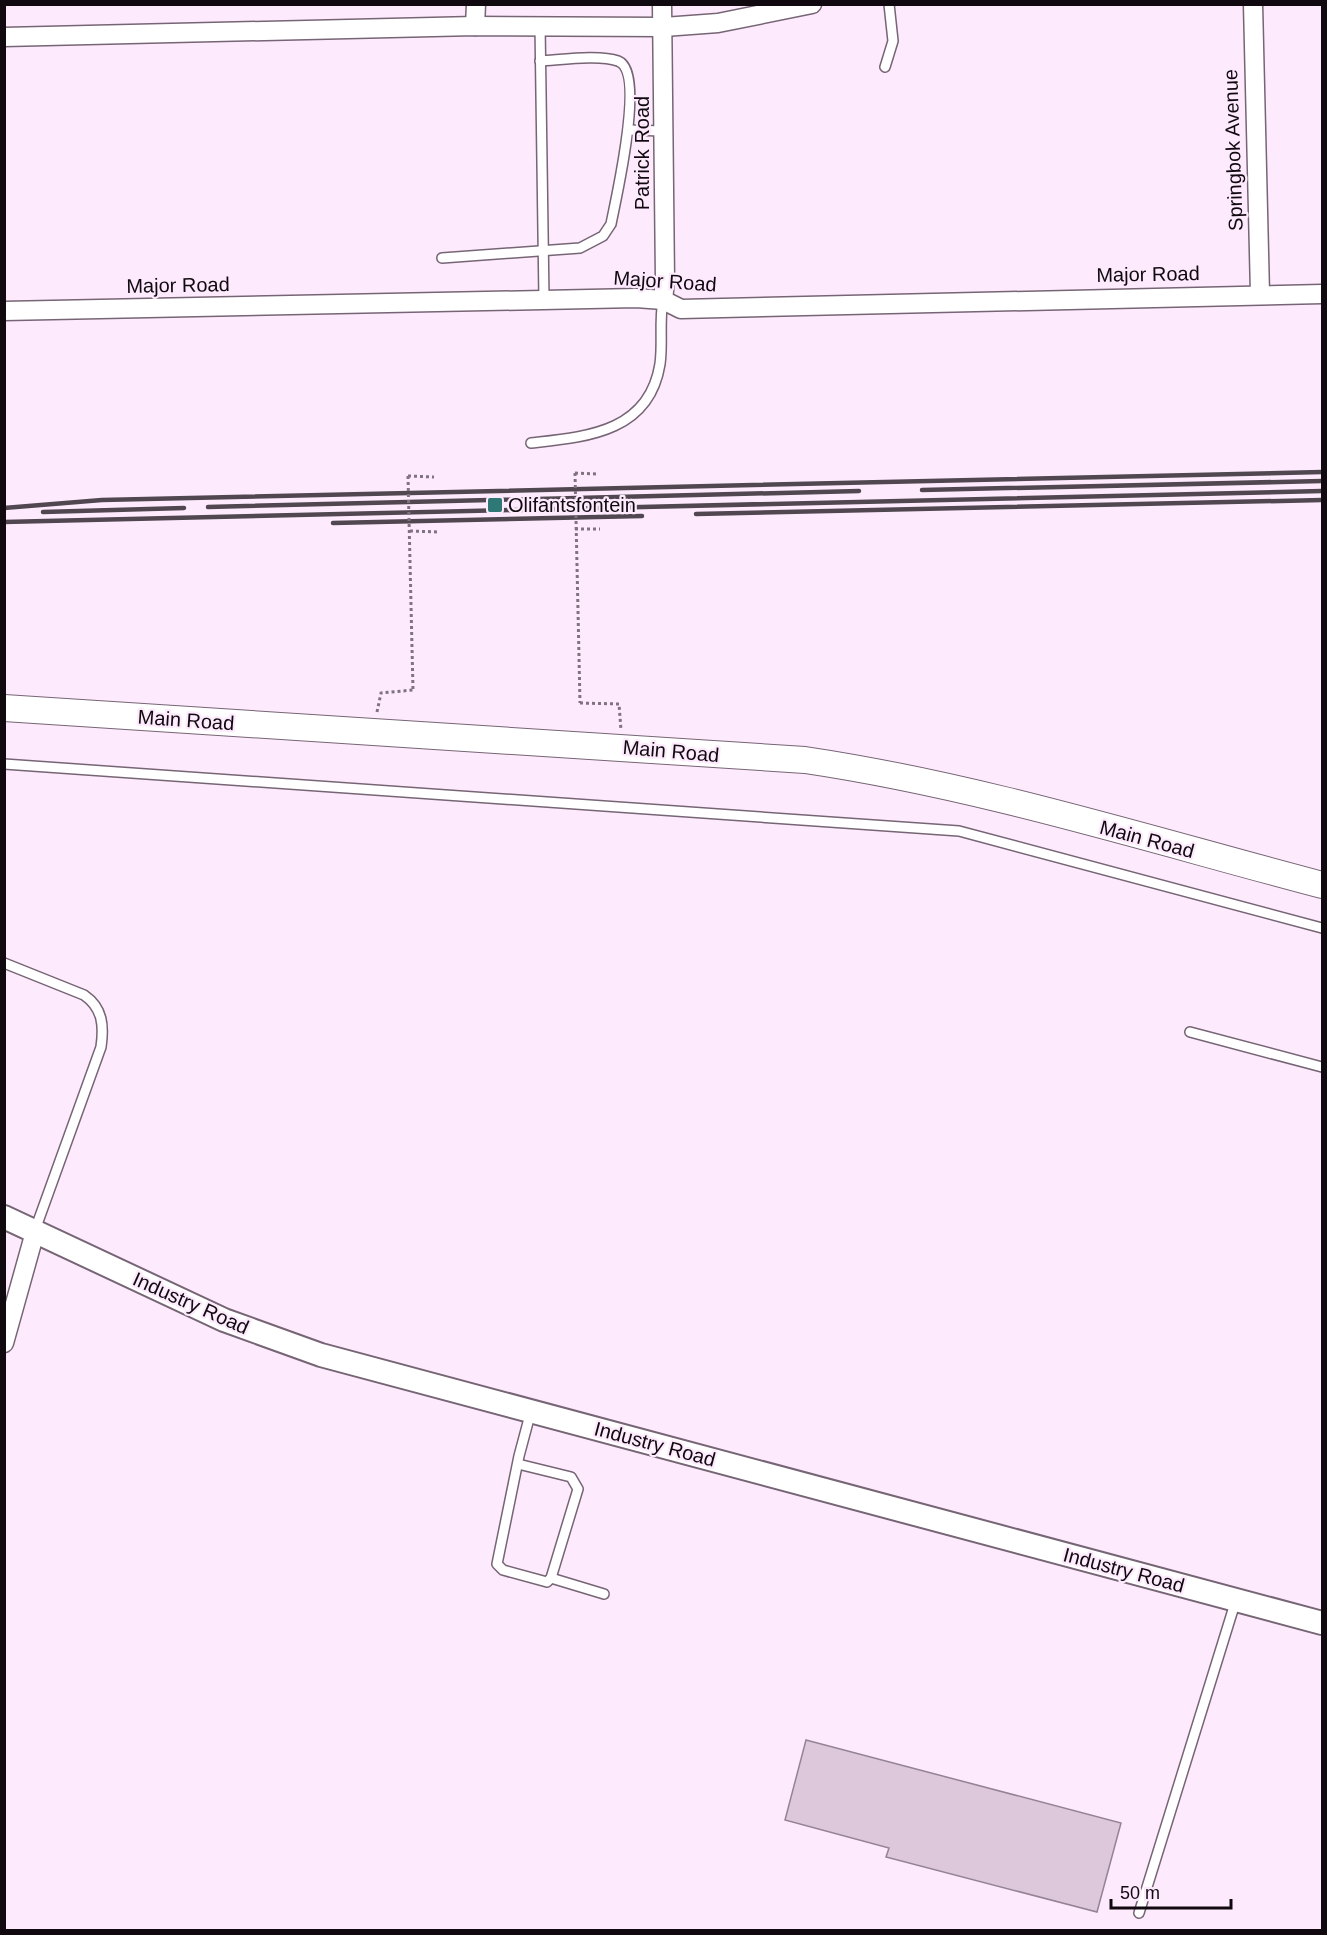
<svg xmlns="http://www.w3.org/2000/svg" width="1327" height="1935" font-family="Arial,sans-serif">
	<rect width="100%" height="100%" fill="#feeafd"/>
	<polygon fill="#dcc8da" stroke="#958394" stroke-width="1.5" points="806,1740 1121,1823 1097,1912 886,1857 889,1848 785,1820"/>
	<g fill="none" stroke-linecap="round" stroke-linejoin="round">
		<defs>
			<g id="service">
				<polyline points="540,25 544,300"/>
				<polyline points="885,67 893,41 889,4"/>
				<polyline points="628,130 664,131"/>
				<path d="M442,258L580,248L603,236L611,224C616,198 646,71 618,61C599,54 560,60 540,61"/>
				<path d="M531,443C585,437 649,433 660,364C663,343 659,322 663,300"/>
				<polyline points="4,764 959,831 1322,928"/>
				<path d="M4,963L84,995C103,1008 104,1026 101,1047L35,1230"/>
				<polyline points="1190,1032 1322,1067"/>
				<polyline points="518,1464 571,1477 578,1489 551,1578 547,1582 503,1570 497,1564 519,1456 531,1411"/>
				<polyline points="551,1578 604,1594"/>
				<polyline points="1139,1913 1236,1600"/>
			</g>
			<g id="minor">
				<polyline points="662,4 665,281 663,300"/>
				<polyline points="1253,4 1260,294"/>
				<polyline points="475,26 476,4"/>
				<polyline points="4,37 475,26 664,27 718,23 812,4"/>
				<polyline points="4,311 636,298 663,300 681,309 1322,294"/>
				<polyline points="4,1343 35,1232"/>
			</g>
			<polyline id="tertiary" points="4,1217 224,1320 321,1355 1322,1623"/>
			<path id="secondary" d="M4,708L805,760C980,786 1151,840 1322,885"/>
		</defs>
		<use href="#service" stroke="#766575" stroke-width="12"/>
		<use href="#minor" stroke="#766575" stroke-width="21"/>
		<use href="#tertiary" stroke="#766575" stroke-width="26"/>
		<use href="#secondary" stroke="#766575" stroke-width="28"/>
		<g stroke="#807380" stroke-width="3" stroke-dasharray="3 3" stroke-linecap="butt">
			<polyline points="575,473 596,474"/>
			<polyline points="408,476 434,477"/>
			<polyline points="575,529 600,529"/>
			<polyline points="410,531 440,532"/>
			<polyline points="580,703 619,704 621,730"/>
			<polyline points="377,712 381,693 413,690"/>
		</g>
		<use href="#service" stroke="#fff" stroke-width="9"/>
		<use href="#minor" stroke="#fff" stroke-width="18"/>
		<use href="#tertiary" stroke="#fff" stroke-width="22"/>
		<use href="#secondary" stroke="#fff" stroke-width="26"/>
		<g stroke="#514750" stroke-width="4.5">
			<polyline points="922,490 1322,481"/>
			<polyline points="208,507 859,491"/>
			<polyline points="4,508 102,500 1322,472"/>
			<polyline points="43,512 184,508"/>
			<polyline points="696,514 1322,500"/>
			<polyline points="4,522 1322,491"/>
			<polyline points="333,523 642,516"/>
		</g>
		<g stroke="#807380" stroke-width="3" stroke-dasharray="3 3" stroke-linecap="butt">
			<polyline points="575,473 580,703"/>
			<polyline points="408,476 413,690"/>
		</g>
	</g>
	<rect fill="#2e7876" stroke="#feeafd" stroke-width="2" x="487" y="497" width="16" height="16" rx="3"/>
	<g text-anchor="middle" stroke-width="4.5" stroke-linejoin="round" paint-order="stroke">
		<g font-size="20" fill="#100a10" stroke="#feeafd">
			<text transform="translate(1233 150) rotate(-92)" y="7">Springbok Avenue</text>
			<text transform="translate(642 153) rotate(-90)" y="7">Patrick Road</text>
			<text transform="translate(1148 274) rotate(-1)" y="7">Major Road</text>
			<text transform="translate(665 281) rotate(4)" y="7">Major Road</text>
			<text transform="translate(178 285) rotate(-1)" y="7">Major Road</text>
			<text transform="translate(186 720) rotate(4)" y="7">Main Road</text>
			<text transform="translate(671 751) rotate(5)" y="7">Main Road</text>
			<text transform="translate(1147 839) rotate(15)" y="7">Main Road</text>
			<text transform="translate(191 1303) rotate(24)" y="7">Industry Road</text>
			<text transform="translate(655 1444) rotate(15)" y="7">Industry Road</text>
			<text transform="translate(1124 1570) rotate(15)" y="7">Industry Road</text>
		</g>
		<g font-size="20" fill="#100a10" stroke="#feeafd" text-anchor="start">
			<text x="508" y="512">Olifantsfontein</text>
		</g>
	</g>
	<rect width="1327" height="1935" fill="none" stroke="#100a10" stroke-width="12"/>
	<path d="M1111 1899v9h120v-9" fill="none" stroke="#100a10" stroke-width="3"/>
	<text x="1120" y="1899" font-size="18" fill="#100a10" stroke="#feeafd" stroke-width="4.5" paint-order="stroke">50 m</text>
</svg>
